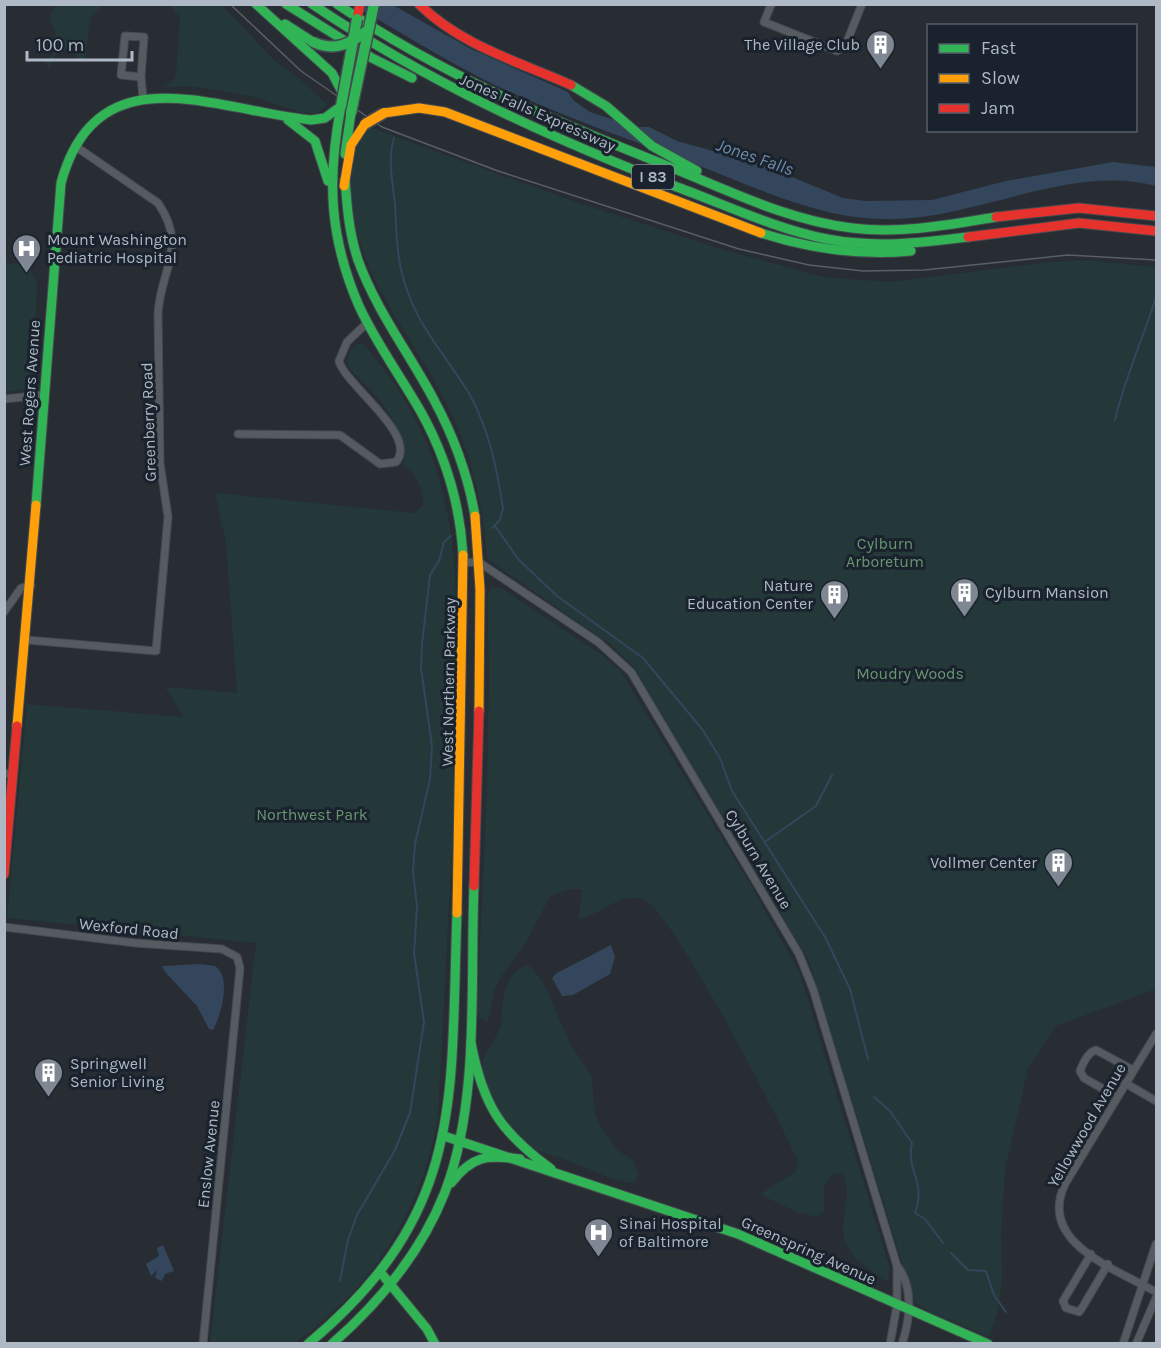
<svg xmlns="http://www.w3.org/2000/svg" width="1161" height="1348" font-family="Karla,sans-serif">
	<rect width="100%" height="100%" fill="#272d33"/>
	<g fill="#243739">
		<polygon points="56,5 103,5 90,18 85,62 77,60 74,47 57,52 49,69 45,61 56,50 55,32 49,19"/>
		<polygon points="165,5 222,5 274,60 301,80 328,105 315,114 300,112 254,97 192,86 163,87 174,80 176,72 180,18 171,7"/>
		<path d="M369,127L573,201L724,250L824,277L889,282L1049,262L1086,260L1156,267V989L1056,1026L1028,1069L1005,1169L1001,1234L1002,1281L997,1315L989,1337L930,1312L914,1302L809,961L633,666L610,644L487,559C483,508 473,460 451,413C416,336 349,273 351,182C351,172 350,160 354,150C357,142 364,134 369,127Z"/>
		<polygon points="4,263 28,265 37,282 34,388 5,392"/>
		<path d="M357,344H363C478,472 456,607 452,765L455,791L438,1118C424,1197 387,1265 326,1318C316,1326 305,1338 293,1343C280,1348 227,1343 210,1343L256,943L7,918L27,704L184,717L165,687L237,693L226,543L215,493L414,513L423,506C424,489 417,475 404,465C405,433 388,408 367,386C359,378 351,373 346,362L350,351Z"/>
		<path d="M500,587L602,655L620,670L753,889L800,974L890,1269L888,1281C879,1279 872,1271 864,1265C822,1232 859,1208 842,1173L832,1174L824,1187V1211L817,1217L797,1212L763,1196V1192L796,1172L798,1162C782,1125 670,906 643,899C617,893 598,918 579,918L582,889H569L550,897L524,946L501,977L494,992L488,1023L479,1017L477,1008L487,790L489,669L487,597L491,588Z"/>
		<path d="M525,966H530L543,982L570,1043L592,1077L594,1110L600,1125L617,1150L634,1161L639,1175L633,1183C615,1182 593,1171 577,1164C564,1158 550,1156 538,1151C510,1137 482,1098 482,1066C482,1052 499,1039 501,1021C503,1002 503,974 525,966Z"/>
	</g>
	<g fill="#34465c">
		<path d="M353,5H393L471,49L568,92L573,100L590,112L636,127H649L677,141L760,164L843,198L866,201L932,200L1006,181L1113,162L1156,167V186C1073,164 982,216 897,219C826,222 762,190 697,165C629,139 561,116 495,85C446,61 400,32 353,5Z"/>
		<polygon points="611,945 615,957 610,974 573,995 562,996 552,978 557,973"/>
		<path d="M200,964L215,966C232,977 221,1016 213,1030L209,1029L197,1006L165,972L162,966Z"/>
		<polygon points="163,1245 174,1271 165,1274 162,1281 155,1278 157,1270 151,1276 146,1264 159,1256 157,1248"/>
	</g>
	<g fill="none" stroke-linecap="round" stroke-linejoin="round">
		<g stroke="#34465c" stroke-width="2">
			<path d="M394,138C387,160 393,182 395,205C397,236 396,260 407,290C420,329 449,360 470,395C489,430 497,469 503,508L500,520L492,528"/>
			<path d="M1115,420C1125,377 1143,339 1156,297"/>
			<polyline points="495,526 519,560 557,596 643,658 702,729 720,758 732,791 825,937 850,989 868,1059"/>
			<polyline points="766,841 816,806 832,775"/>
			<path d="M874,1097L890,1111L912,1143C905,1170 927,1181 915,1213L925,1219L943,1243"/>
			<polyline points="951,1253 968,1270 986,1271 994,1295 1006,1312"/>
			<polyline points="340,1281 348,1240 357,1215 395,1150 410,1113 424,1022 414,953 417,907 413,871 415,844 430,779 432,746 421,668 422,644 430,575 439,561 444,542 451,536"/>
		</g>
		<defs>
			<g id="street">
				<polyline points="771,5 764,22 837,51 846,44 862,4"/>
				<polyline points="141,77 121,75 125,36 144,37 141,77 143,98"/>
				<polyline points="4,399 43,395"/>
				<path d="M238,434L340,435L380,464L396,462C419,435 345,385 339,361L347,342L367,323"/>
				<polyline points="464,562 480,563 598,642 631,672 799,954 813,989 897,1266 897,1305 890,1344"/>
				<polyline points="4,612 21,588 31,585"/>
				<path d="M27,640L156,651L168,517L160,463L158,313C161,268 188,247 158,203L75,146"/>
				<polyline points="4,773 13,775"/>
				<polyline points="4,927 135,943 222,949 237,957 240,968 203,1344"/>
				<path d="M1156,1034L1065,1184C1037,1243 1116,1269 1156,1292"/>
				<polyline points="1125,1083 1156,1101"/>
				<path d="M1117,1097L1084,1078L1080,1071C1083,1063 1088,1052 1096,1050L1133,1070"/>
				<polyline points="1091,1254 1063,1301 1066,1308 1079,1312 1082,1308 1108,1264"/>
				<path d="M897,1266C914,1286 910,1320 902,1344"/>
				<polyline points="1123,1344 1156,1244"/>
				<polyline points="1136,1344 1156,1298"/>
			</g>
			<g id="fast">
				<polyline points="256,4 332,73 343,94"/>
				<polyline points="286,4 372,58 412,78"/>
				<path d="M312,4C429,83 546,136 677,187C726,205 776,229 827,239C873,248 921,243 968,237"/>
				<path d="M337,4C442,76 557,122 675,169C732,192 790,221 852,228C900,234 948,225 996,217"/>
				<polyline points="285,24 313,42"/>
				<polyline points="571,85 606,106 652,146 697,171"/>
				<path d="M341,106C327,179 329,237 359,306C376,343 401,377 421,412C446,457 460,504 463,555"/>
				<polyline points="288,120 315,141 328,181"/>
				<polyline points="345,154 351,113"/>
				<path d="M345,179C347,207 349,233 358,260C376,310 409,353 434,400C454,437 468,475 475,516"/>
				<path d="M761,233C811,249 859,256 911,251"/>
				<path d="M36,505L61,183C97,51 215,110 311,120L325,118L341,106"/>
				<path d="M471,1043C483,1105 500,1132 551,1169"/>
				<polyline points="444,1136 738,1234 988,1344"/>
				<path d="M451,1183C473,1155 487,1155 520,1159"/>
				<polyline points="381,1273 427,1329 435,1344"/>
				<path d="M308,1344C466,1212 450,1100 457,913"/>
				<path d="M332,1344C380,1302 421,1253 445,1192C480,1100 470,983 474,886"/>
			</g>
			<g id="slow">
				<polyline points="384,113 419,108 445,112 761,233"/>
				<polyline points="344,186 351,145 365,124"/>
				<polyline points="475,516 480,589 479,711"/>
				<polyline points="17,726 36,505"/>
				<polyline points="457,913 463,555"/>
			</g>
			<g id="jam">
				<path d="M419,4C460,45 519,62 571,85"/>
				<polyline points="357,19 360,4"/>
				<polyline points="996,217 1079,208 1156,216"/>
				<polyline points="968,237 1079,223 1156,231"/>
				<polyline points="4,874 17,726"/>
				<polyline points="474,886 479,711"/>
			</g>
		</defs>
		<use href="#street" stroke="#44494e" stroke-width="9"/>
		<use href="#fast" stroke="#44494e" stroke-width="11"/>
		<use href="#slow" stroke="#44494e" stroke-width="11"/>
		<use href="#jam" stroke="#44494e" stroke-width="11"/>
		<use href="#street" stroke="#565b61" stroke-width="7"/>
		<use href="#fast" stroke="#30b455" stroke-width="9"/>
		<use href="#slow" stroke="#ff9f0a" stroke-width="9"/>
		<use href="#jam" stroke="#e5322d" stroke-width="9"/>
		<polyline stroke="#5a5f65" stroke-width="1.5" points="230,4 301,71 382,127 498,171 739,249 809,265 863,271 924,270 1068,255 1156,260"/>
		<defs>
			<g id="fast-bridge">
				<path d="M313,42C335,52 350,44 368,30"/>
				<polyline points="341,106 357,19"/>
				<polyline points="351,113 374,4"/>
			</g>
			<polyline id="slow-bridge" points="365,124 384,113"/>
		</defs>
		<use href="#fast-bridge" stroke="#444950" stroke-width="13" stroke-linecap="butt"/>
		<use href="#slow-bridge" stroke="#444950" stroke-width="13" stroke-linecap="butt"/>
		<use href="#fast-bridge" stroke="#30b455" stroke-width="10"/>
		<use href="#slow-bridge" stroke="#ff9f0a" stroke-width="10"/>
	</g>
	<defs>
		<symbol id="building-pin" viewBox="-11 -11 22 30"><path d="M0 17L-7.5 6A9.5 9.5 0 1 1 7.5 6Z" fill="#7f8892" stroke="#1a232d"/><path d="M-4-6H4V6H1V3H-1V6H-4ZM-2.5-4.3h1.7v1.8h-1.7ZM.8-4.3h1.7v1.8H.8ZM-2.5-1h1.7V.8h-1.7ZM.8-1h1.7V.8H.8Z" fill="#fff"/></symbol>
		<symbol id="hospital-pin" viewBox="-11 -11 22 30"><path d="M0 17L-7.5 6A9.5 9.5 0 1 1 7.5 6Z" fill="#7f8892" stroke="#1a232d"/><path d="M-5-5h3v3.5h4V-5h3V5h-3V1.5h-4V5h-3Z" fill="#fff"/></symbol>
	</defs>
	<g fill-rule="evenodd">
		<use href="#building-pin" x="864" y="28" width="33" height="45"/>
		<use href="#hospital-pin" x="10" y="232" width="33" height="45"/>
		<use href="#building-pin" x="948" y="576" width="33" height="45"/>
		<use href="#building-pin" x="818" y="578" width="33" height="45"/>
		<use href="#building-pin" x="1042" y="846" width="33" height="45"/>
		<use href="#building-pin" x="32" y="1056" width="33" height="45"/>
		<use href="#hospital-pin" x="582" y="1216" width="33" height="45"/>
	</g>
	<g text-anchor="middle" stroke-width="6" stroke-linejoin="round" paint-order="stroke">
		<rect fill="#1a232d" stroke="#828c97" stroke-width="1.5" x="632" y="165" width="42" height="24" rx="4.5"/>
		<g font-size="15" font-weight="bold" fill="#afb9c5">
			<text x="653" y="182">I 83</text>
		</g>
		<g font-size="16" fill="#afb9c5" stroke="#1a232d" text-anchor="start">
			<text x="860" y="50" text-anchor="end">The Village Club</text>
			<text x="47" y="245">Mount Washington<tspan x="47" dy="18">Pediatric Hospital</tspan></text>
			<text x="813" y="591" text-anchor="end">Nature<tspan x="813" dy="18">Education Center</tspan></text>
			<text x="985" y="598">Cylburn Mansion</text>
			<text x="1037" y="868" text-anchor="end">Vollmer Center</text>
			<text x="70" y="1069">Springwell<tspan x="70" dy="18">Senior Living</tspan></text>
			<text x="619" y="1229">Sinai Hospital<tspan x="619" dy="18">of Baltimore</tspan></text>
		</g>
		<g font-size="16" fill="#afb9c5" stroke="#1a232d">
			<text transform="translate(538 112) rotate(24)" y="6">Jones Falls Expressway</text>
			<text transform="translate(29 393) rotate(-86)" y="6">West Rogers Avenue</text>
			<text transform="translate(148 422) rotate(-92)" y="6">Greenberry Road</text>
			<text transform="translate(448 682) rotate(-89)" y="6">West Northern Parkway</text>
			<text transform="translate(759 859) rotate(59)" y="6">Cylburn Avenue</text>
			<text transform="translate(129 928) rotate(6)" y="6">Wexford Road</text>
			<text transform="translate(1086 1125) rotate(-60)" y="6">Yellowwood Avenue</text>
			<text transform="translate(208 1154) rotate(-84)" y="6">Enslow Avenue</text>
			<text transform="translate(809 1250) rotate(24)" y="6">Greenspring Avenue</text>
		</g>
		<g font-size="16" fill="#679670" stroke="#1a232d">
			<text x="885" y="549">Cylburn<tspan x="885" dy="18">Arboretum</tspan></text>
			<text x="910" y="679">Moudry Woods</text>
			<text x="312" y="820">Northwest Park</text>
		</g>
		<g font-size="18" font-style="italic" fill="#708ba9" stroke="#1a232d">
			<text transform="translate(755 157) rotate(19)" y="6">Jones Falls</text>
		</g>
	</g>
	<rect width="1161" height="1348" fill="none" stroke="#afb9c5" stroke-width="12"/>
	<rect x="927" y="24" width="210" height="108" fill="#1a232d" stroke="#565f6a" stroke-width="1.5"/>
	<rect x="939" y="44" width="30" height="9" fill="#30b455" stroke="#565f6a" stroke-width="1.5"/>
	<text x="981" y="54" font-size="18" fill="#afb9c5">Fast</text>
	<rect x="939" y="74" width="30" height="9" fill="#ff9f0a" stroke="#565f6a" stroke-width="1.5"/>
	<text x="981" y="84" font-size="18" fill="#afb9c5">Slow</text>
	<rect x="939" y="104" width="30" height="9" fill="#e5322d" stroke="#565f6a" stroke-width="1.5"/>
	<text x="981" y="114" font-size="18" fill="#afb9c5">Jam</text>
	<path d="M27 51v9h105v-9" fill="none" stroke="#afb9c5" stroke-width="3"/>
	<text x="36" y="51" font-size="18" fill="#afb9c5" stroke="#1a232d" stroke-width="4.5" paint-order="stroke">100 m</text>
</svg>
